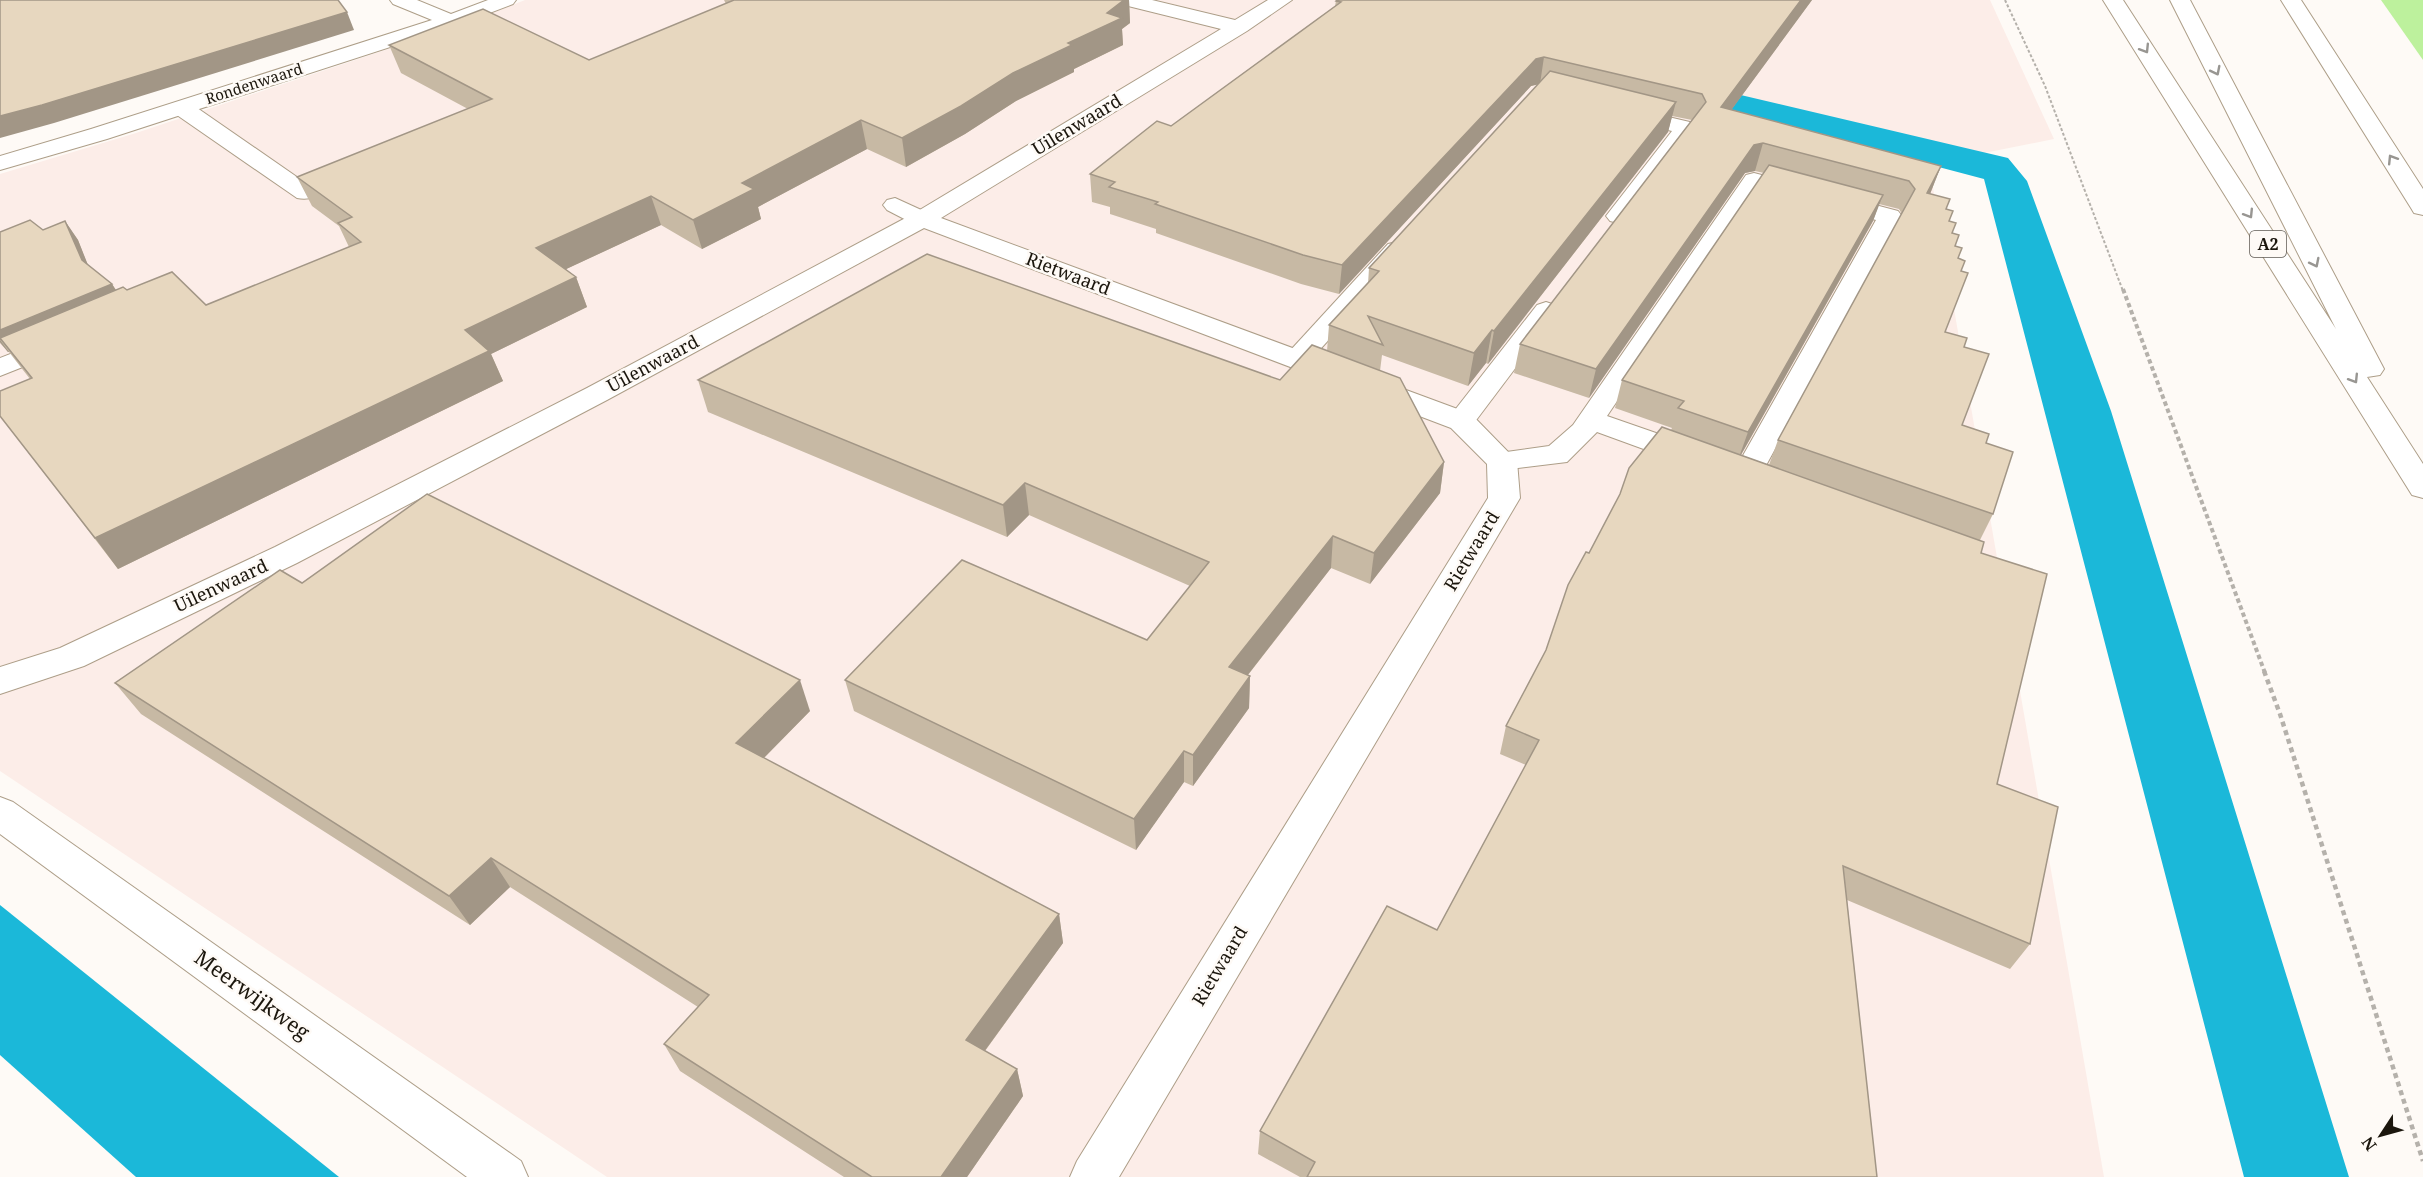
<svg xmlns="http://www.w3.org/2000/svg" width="2423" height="1177" font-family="'Noto Serif',serif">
	<rect width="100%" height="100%" fill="#fefaf6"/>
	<polygon fill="#fcede8" points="525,0 1990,0 2054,139 1929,164 2104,1177 607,1177 0,771 0,174 136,133 469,22"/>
	<polygon fill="#bdf19d" points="2381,0 2423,0 2423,60"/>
	<g fill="#1bb8d9">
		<polygon points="1592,60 2008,158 2027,181 2111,411 2349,1177 2244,1177 1984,179 1584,73"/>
		<polygon points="0,905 339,1177 136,1177 0,1055"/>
	</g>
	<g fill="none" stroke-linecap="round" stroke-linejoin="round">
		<defs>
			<g id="service">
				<path d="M182,102L190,103L307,184L336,172L344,170L352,172L355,177L352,182C336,189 315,202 297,198L174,113L171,108L174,103Z"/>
				<polygon points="1630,108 1694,123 1697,128 1626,221 1618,223 1610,221 1606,216 1672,131 1622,119 1619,114 1622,109"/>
				<polygon points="1754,173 1898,211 1902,216 1757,482 1747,485 1737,482 1732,475 1876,220 1760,189 1607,416 1702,449 1706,456 1702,463 1692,465 1682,463 1597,432 1567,462 1502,470 1492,468 1488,461 1492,454 1549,446 1573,425 1746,175"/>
				<polygon points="895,198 930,214 934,219 930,224 922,226 914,224 887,210 883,205 887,200"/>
				<polygon points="1397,242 1406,244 1409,249 1406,254 1306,365 1297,367 1288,365 1284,359 1288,353 1388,244"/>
				<polygon points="1546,302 1555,305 1559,310 1471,427 1461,430 1451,427 1447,421 1451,415 1537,305"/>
				<polygon points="54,337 63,339 67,345 63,351 0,376 0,358"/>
			</g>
			<g id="minor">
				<polygon points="390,0 417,0 451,14 488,0 516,0 513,4 458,25 107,139 0,170 0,156 91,129 432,20 393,4"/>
				<polygon points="1117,0 1152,0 1235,20 1268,0 1292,0 1247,31 941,218 1471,414 1517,461 1520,498 1119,1177 1070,1177 1077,1161 1488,498 1487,464 1451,428 924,228 607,400 297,563 84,666 0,694 0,667 60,648 275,547 587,388 913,214 1221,29 1120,4"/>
				<polygon points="0,797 13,802 521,1161 528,1177 467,1177 0,834"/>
			</g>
			<g id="motorway">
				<polygon points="2103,0 2123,0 2336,329 2170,0 2190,0 2384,369 2380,375 2367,377 2423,464 2423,498 2412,495"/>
				<polygon points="2281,0 2301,0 2423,189 2423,215 2414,213 2411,208"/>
			</g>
		</defs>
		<use href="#service" stroke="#ad9e88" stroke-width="2"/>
		<use href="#minor" stroke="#ad9e88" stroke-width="2"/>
		<use href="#motorway" stroke="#ad9e88" stroke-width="2"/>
		<polyline stroke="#b5b1ab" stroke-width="2" stroke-dasharray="3 2" stroke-linecap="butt" points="2005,0 2045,86 2123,291"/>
		<polyline stroke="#b5b1ab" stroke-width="4" stroke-dasharray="4.5 3" stroke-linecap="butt" points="2123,289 2265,673"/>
		<polyline stroke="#b5b1ab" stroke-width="4.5" stroke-dasharray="5 4" stroke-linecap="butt" points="2264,671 2280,714 2423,1161"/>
		<use href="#service" fill="#fff" fill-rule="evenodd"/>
		<use href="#minor" fill="#fff" fill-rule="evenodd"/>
		<use href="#motorway" fill="#fff" fill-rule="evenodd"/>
	</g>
	<g fill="#c7b9a4" fill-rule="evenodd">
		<polygon points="724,0 1129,0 1130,23 1122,29 1123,45 1074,69 1074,72 1016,101 965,134 906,167 867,149 758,207 761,219 702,249 661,225 566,269 576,277 587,307 491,354 503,381 118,569 0,416 30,379 9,352 8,352 0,343 0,232 43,230 65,221 78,240 88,266 112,284 116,290 127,290 206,305 349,247 339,226 312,206 297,177 468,109 401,73 389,45 589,60 726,4"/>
		<path d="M1812,0L1731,110L1941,166L1930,194L1946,209L1961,271L1945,332L1964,347L1962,425L1986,443L1993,514L1980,540L1997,784L2030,944L2010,969L1847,900L1877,1177H1300L1258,1154L1260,1131L1437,930L1526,765L1500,754L1506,726L1546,650L1589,553L1671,430L1672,428L1615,408L1622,380L1764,173L1755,171L1745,173L1589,398L1514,373L1520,344L1692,120L1672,116L1668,132L1488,364L1486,363L1468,386L1382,355L1380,371L1444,462L1440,493L1370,584L1331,568L1248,675L1250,676L1249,708L1193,786L1184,782L1136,850L854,711L845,680L1147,640L1190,586L1029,515L1007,537L708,412L698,380H1280L1327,351L1329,325L1368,284L1369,268L1538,84L1531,86L1339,294L1301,284L1156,233V229L1110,214V207L1092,202L1090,174L1171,126L1335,6L1336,1ZM1879,204L1899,209L1902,214L1778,440L1769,465L1741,455L1873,221Z"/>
		<polygon points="302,583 810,711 764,758 1059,914 1063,943 985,1051 1017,1069 1023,1096 967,1177 844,1177 680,1071 664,1044 698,1007 510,887 470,925 141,714 115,683"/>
	</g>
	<g fill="#a29686">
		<polygon points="1124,0 1129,0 1130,23 1122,29 1123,45 1074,69 1074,72 1016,101 965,134 906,167 902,138 1013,73 1068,43"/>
		<polygon points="1801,0 1812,0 1713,135 1721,107"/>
		<polygon points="347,12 354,30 54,123 0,138 0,116"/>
		<polygon points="1544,57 1540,84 1531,86 1339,294 1342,265 1536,59"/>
		<polygon points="1676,102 1668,132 1488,364 1494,331"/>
		<polygon points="861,120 867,149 758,207 761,219 702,249 693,220 742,183"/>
		<polygon points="1763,143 1755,171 1745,173 1589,398 1596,369 1754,145"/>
		<polygon points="1941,166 1930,194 1927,193"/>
		<polygon points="1883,195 1873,221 1738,460 1748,432"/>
		<polygon points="651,196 661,225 547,278 536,248"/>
		<polygon points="65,221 78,240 94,280 82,260"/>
		<polygon points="576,277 587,307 491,354 503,381 118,569 95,538 465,330"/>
		<polygon points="112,284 124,303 0,340 0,330"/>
		<polygon points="1492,330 1486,363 1468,386 1474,353"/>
		<polygon points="0,340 9,352 8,352 0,342"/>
		<polygon points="1444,462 1440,493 1370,584 1374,553"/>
		<polygon points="1025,483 1029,515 1007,537 1003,505"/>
		<polygon points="1333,536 1331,568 1229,699 1229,667"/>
		<polygon points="1250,676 1249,708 1193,786 1193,755"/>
		<polygon points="800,680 810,711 748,774 736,743"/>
		<polygon points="1184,751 1184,782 1136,850 1134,819"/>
		<polygon points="491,858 510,887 470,925 449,896"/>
		<polygon points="1059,914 1063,943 973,1067 966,1040"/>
		<polygon points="1017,1069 1023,1096 967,1177 941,1177"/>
	</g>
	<g fill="#e7d7bf" stroke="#a29686" stroke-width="1.5">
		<polygon points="0,0 338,0 347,12 42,105 0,116"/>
		<polygon points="734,0 1124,0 1107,13 1122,18 1068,43 1072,45 1013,73 961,106 902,138 861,120 742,183 754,189 693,220 651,196 536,248 576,277 465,330 489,351 95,538 0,416 0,391 32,378 0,338 123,287 127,290 172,272 206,305 361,242 338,223 352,217 297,177 492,99 389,45 483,9 589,60"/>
		<polygon points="1337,0 1801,0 1721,107 1941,166 1927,193 1950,199 1946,209 1953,211 1949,221 1956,223 1952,233 1959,235 1955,246 1962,248 1958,258 1965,261 1961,271 1968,273 1945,332 1967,338 1964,347 1989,354 1962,425 1989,434 1986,443 2013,452 1993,514 1778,440 1915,189 1909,181 1763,143 1754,145 1596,369 1520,344 1706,102 1702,94 1544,57 1536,59 1342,265 1303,255 1155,204 1158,202 1109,187 1115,182 1090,174 1157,121 1171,126 1341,2 1336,1"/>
		<polygon points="1550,71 1676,102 1494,331 1492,330 1474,353 1368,316 1383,345 1329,325 1379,271 1369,268"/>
		<polygon points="1769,165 1883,195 1748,432 1678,408 1684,401 1622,380"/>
		<polygon points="30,220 43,230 65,221 82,260 112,284 0,330 0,232"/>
		<polygon points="927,254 1280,380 1312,345 1400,378 1444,462 1374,553 1333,536 1229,667 1250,676 1193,755 1184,751 1134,819 845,680 962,560 1147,640 1209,562 1025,483 1003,505 698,380"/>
		<polygon points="1662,427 1984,542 1981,553 2047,574 1997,784 2058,807 2030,944 1843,866 1877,1177 1307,1177 1315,1162 1260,1131 1387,906 1437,930 1539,740 1506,726 1546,650 1568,585 1586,552 1589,553 1620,494 1629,468"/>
		<polygon points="427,494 800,680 736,743 1059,914 966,1040 1017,1069 941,1177 872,1177 664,1044 709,995 491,858 449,896 115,683 280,570 302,583"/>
	</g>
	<defs><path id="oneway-chevron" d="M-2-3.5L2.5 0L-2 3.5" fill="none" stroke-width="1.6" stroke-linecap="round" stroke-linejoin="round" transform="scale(1.5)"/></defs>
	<g stroke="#989692">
		<use href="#oneway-chevron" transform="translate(2145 49) rotate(58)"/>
		<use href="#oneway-chevron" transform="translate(2216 71) rotate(63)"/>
		<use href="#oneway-chevron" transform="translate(2392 159) rotate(-122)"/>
		<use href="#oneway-chevron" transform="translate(2249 214) rotate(58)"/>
		<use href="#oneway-chevron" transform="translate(2315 263) rotate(63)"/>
		<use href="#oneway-chevron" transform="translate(2354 379) rotate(58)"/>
	</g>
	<g text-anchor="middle" stroke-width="5" stroke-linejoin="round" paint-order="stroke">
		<g font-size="15" fill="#1b160d" stroke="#fefaf6">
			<text transform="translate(254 84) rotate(-18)" y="5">Rondenwaard</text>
		</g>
		<rect fill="#fefaf6" stroke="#5f5a53" stroke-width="1.5" x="2250" y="231" width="36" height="26" rx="4.5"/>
		<g font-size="16" font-weight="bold" fill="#1b160d">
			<text x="2268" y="250">A2</text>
		</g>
		<g font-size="18" fill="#1b160d" stroke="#fefaf6">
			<text transform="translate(1077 125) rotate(-31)" y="6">Uilenwaard</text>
			<text transform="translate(1068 274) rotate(21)" y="6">Rietwaard</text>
			<text transform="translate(653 364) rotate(-28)" y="6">Uilenwaard</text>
			<text transform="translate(1472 551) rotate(-59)" y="6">Rietwaard</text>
			<text transform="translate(221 586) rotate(-25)" y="6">Uilenwaard</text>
			<text transform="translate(1220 966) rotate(-59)" y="6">Rietwaard</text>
		</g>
		<g font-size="21" fill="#1b160d" stroke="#fefaf6">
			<text transform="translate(252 995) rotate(36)" y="7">Meerwijkweg</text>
		</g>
	</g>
	<g transform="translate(2381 1135) rotate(234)" stroke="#fefaf6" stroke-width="4.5" paint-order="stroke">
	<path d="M0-4.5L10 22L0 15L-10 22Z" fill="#1b160d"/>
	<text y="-9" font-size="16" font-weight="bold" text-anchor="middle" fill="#1b160d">N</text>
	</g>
</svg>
